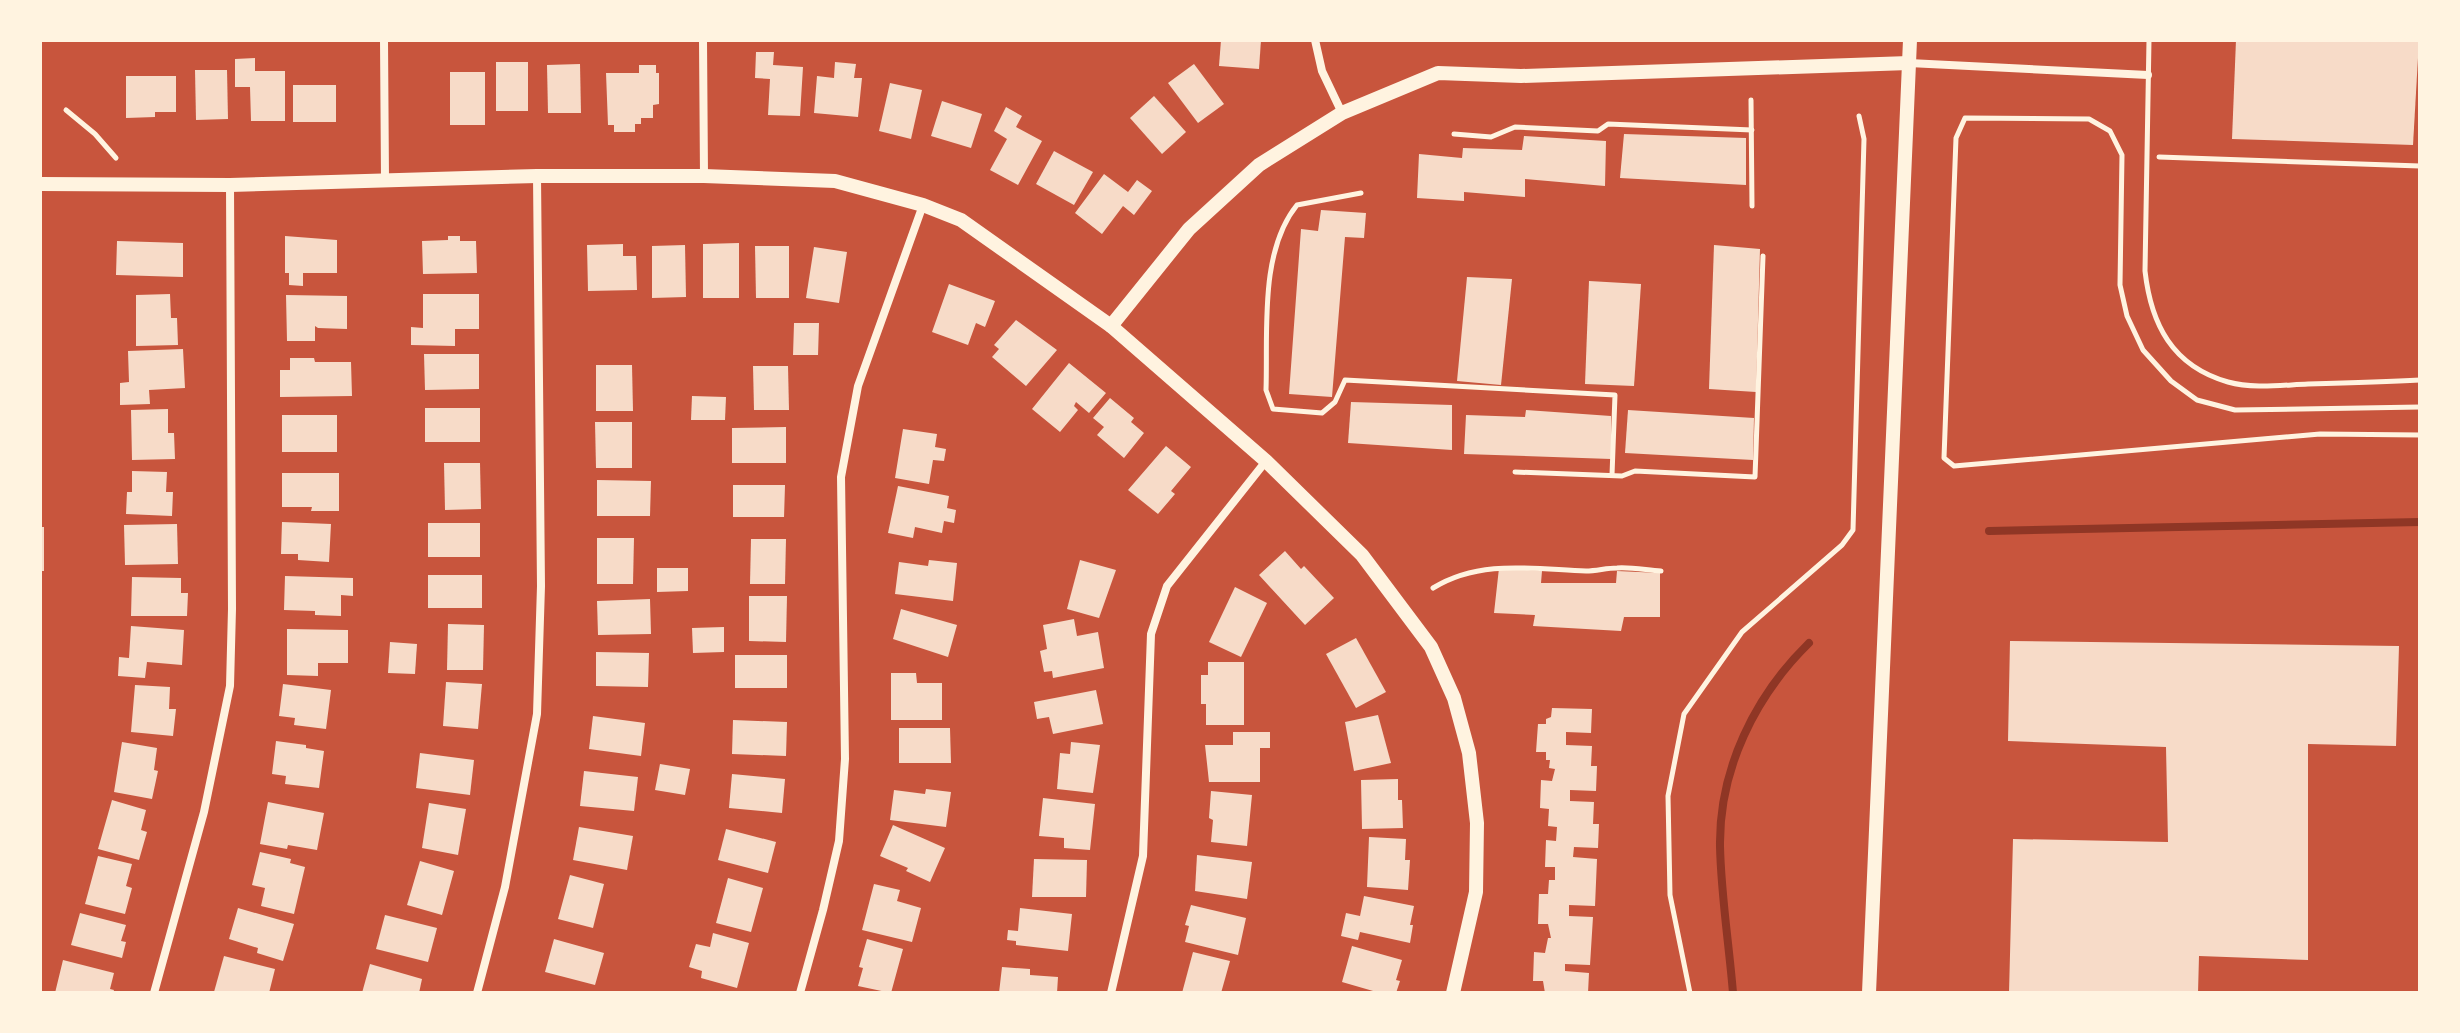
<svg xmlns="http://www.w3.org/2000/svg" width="2460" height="1033" font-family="'Crimson Pro',serif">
	<rect width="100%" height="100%" fill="#c8553d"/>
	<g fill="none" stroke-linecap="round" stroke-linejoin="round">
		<g stroke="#8f3625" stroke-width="8">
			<polyline points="1989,531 2420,522"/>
			<path d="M1733,993C1729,944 1721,895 1720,846C1719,769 1755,696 1809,643"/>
		</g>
	</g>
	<g fill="#f7dbc8">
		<polygon points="1221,40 1261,40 1259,69 1219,66"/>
		<polygon points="2236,40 2419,40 2413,145 2232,139"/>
		<polygon points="756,52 774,52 773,65 803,67 800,116 768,115 770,79 755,78"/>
		<polygon points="255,58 255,71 285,71 285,121 251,121 250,87 235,87 235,59"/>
		<rect x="496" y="62" width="32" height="49"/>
		<polygon points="835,62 856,64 854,78 862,78 858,117 814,113 817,76 834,78"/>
		<polygon points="580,64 581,113 548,113 547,65"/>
		<polygon points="1194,64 1224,104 1198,123 1168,83"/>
		<polygon points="639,65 656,65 656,73 659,73 659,104 653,105 653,118 641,118 641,124 635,124 635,132 614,132 614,125 608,125 606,73 639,73"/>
		<polygon points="195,70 227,70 228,119 196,120"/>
		<rect x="450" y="72" width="35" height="53"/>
		<polygon points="126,76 176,76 176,112 155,112 155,117 126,118"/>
		<polygon points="890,83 922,90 911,139 879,131"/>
		<rect x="293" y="85" width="43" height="37"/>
		<polygon points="1154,96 1186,132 1162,154 1130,118"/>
		<polygon points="942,101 982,114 971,148 931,136"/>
		<polygon points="1006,107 1022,116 1016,127 1042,141 1018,185 990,170 1007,139 994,131"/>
		<polygon points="1624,134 1746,138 1746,185 1620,178"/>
		<polygon points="1524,136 1606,141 1605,186 1525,179 1525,197 1464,192 1464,201 1417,198 1419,154 1462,158 1463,148 1522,150"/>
		<polygon points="1054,151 1093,172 1074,205 1036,184"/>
		<polygon points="1104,174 1128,192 1137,180 1152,191 1134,215 1123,206 1102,234 1075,213"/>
		<polygon points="1321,210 1366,213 1364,238 1345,237 1332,397 1289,394 1301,229 1318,231"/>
		<polygon points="285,236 337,240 337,273 303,273 303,286 289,285 289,273 285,273"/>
		<polygon points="448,236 460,236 460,241 476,241 477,273 423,274 422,241 448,240"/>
		<polygon points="117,241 183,243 183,277 116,275"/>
		<polygon points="739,243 739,298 703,298 703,244"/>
		<polygon points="623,244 623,256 636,256 637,290 588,291 587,245"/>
		<polygon points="685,245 686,297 652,298 652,246"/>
		<polygon points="1714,245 1760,249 1756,392 1709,389"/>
		<polygon points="755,246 789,246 789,298 756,298"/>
		<polygon points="814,247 847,252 839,303 806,298"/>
		<polygon points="1467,277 1512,279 1501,385 1457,381"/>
		<polygon points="1589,281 1641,284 1634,386 1585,384"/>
		<polygon points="949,284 995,301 985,327 976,323 968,345 932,332"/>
		<polygon points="170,294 171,318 177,318 178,345 136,346 136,295"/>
		<polygon points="423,294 479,294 479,329 455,329 455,346 411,345 411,327 423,328"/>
		<polygon points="286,295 347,296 347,329 318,328 315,326 315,341 287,341"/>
		<polygon points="1016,320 1057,350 1026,386 992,357 999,349 994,345"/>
		<polygon points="794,323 819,323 818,355 793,355"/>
		<polygon points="183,349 185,388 149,390 150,404 120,405 120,383 129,382 128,351"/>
		<polygon points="424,354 479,354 479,389 425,390"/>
		<polygon points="290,358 314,358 315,362 351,362 352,396 280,397 280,370 290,370"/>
		<polygon points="1069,363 1106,393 1089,413 1076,402 1074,406 1078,410 1060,432 1032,409"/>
		<polygon points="596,365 632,365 633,411 596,411"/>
		<polygon points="753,366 788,366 789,410 754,410"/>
		<polygon points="692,396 726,397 725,420 691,420"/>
		<polygon points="1110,398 1134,418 1131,422 1144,433 1124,458 1097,435 1104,427 1093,418"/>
		<polygon points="1351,402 1452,405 1452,450 1348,443"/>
		<rect x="425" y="408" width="55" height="34"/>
		<polygon points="168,409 168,433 174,433 175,459 132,460 131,410"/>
		<polygon points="1526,410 1611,416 1611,459 1464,454 1466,415 1525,417"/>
		<polygon points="1628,410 1754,418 1753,460 1625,453"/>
		<rect x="282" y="415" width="55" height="37"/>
		<polygon points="595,422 632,422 632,468 596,468"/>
		<polygon points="786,427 786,463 732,463 732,428"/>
		<polygon points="903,429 937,434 935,447 946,449 944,461 933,460 929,484 895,478"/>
		<polygon points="1166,446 1191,467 1171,491 1175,494 1158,514 1128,490"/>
		<polygon points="444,463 480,463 481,509 445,510"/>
		<polygon points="132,471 167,472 166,492 173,492 172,516 126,514 127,492 132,492"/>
		<polygon points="282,473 339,473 339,511 311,511 312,507 282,507"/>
		<polygon points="597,480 651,481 650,516 597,516"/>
		<polygon points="733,485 785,485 784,517 733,517"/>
		<polygon points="898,486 949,496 947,508 956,510 954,523 944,521 942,533 915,527 913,538 888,533"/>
		<polygon points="282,522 331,524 329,562 298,560 298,554 281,554"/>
		<rect x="428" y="523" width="52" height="34"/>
		<polygon points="177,524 178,564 125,565 124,525"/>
		<rect x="40" y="527" width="4" height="44"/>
		<polygon points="597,538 634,538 633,584 597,584"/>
		<polygon points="751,539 786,539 785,584 750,584"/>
		<polygon points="1285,551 1301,569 1304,566 1334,598 1305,625 1259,575"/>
		<polygon points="929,560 957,563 953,601 895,594 899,562 928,566"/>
		<polygon points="1080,560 1116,570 1099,618 1067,609"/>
		<polygon points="657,568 688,568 688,591 657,592"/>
		<polygon points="1499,568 1542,571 1541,583 1616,583 1617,571 1660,573 1660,617 1624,617 1621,631 1533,626 1535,615 1494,613"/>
		<rect x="428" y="575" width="54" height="33"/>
		<polygon points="285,576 353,578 353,596 341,595 341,616 315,615 315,611 284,610"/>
		<polygon points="132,577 181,578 181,593 188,593 187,616 131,616"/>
		<polygon points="1235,587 1267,603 1241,657 1209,642"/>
		<polygon points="749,596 787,596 786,642 749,641"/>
		<polygon points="650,599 651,634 598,635 597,601"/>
		<polygon points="901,609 957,625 948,657 893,639"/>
		<polygon points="1074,619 1077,636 1098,632 1104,668 1053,678 1052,671 1044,672 1040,651 1047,649 1043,625"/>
		<polygon points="448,624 484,625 483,670 447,670"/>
		<polygon points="131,626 184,630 182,665 147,662 145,678 118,676 119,657 129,658"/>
		<polygon points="724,627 724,652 693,653 692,628"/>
		<polygon points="287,629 348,630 348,663 318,663 318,676 287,675"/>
		<polygon points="1356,638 1386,692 1356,708 1326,654"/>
		<polygon points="2010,641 2399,646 2396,746 2308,744 2308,960 2199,956 2198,993 2009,993 2013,839 2168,842 2166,747 2008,741"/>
		<polygon points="390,642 417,644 415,674 388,673"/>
		<polygon points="596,652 649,653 648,687 596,686"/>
		<rect x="735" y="655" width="52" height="33"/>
		<polygon points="1208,662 1244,662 1244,725 1206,725 1206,704 1201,704 1201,675 1208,675"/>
		<polygon points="891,673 916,673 917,683 942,683 942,720 891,720"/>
		<polygon points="446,682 482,684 478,729 443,726"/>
		<polygon points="283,684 331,690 326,729 294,725 295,718 279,716"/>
		<polygon points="135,685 170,687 169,709 176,709 173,736 131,732"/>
		<polygon points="1096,690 1103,724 1053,734 1049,717 1037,719 1034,702"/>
		<polygon points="1552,708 1592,709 1591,733 1566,732 1566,745 1592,746 1591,766 1597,766 1596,791 1570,790 1570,801 1594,802 1593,824 1599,824 1598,848 1574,847 1573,857 1597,859 1595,906 1569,905 1569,916 1593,917 1590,965 1565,964 1565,971 1589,973 1588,993 1545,993 1543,981 1533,981 1534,952 1545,953 1548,938 1551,938 1548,924 1538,924 1539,894 1548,894 1549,880 1555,880 1555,867 1545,867 1546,840 1556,841 1557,827 1548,826 1549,809 1540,808 1541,780 1552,781 1555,769 1549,768 1550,760 1546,760 1546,752 1536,752 1538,724 1546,724 1546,719 1551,717"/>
		<polygon points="1378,715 1391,763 1354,771 1345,722"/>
		<polygon points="593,716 645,723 641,756 589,749"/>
		<polygon points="733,720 787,722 786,756 732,754"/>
		<polygon points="899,728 950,728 951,763 899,763"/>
		<polygon points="1233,732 1270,732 1270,748 1260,748 1260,782 1209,782 1205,745 1233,745"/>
		<polygon points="276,741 306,745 306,748 324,751 319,788 285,784 286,776 272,774"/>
		<polygon points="122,742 157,748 154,770 158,771 152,799 114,792"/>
		<polygon points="1071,742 1100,745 1093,793 1057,789 1060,753 1070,754"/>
		<polygon points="420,753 474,760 470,795 416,788"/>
		<polygon points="660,764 690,769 685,795 655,790"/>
		<polygon points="584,771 638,777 634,811 580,806"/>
		<polygon points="732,774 785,779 782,813 729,808"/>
		<polygon points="1398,779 1398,800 1402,800 1403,828 1362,829 1361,780"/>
		<polygon points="926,789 951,792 946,827 890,820 894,790 925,794"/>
		<polygon points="1211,791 1252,795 1247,846 1211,842 1213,820 1209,818"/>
		<polygon points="1043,798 1095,804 1090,850 1064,848 1064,838 1039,836"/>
		<polygon points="112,800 146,810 141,830 147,832 139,860 98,849"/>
		<polygon points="268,802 324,813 317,850 288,845 287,849 260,844"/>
		<polygon points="429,803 466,809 458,855 422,848"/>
		<polygon points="893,825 945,848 930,882 906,871 908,868 880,856"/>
		<polygon points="579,827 633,836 627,870 573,860"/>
		<polygon points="726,829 776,842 768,873 718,860"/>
		<polygon points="1369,837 1406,839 1405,860 1410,860 1408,890 1367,887"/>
		<polygon points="260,852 291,859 290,863 305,867 294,914 261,906 265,888 252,885"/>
		<polygon points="1197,855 1252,862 1247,899 1195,891"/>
		<polygon points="98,856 132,864 126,886 132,888 125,914 85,904"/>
		<polygon points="1034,859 1087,860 1086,897 1032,897"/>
		<polygon points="420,861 454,871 442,915 407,905"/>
		<polygon points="570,875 604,884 593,928 558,919"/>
		<polygon points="728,878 763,888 751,932 716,923"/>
		<polygon points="874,884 900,890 897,901 921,908 912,942 862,930"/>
		<polygon points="1364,896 1414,906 1410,925 1413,925 1410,943 1360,932 1358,940 1341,936 1346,913 1360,916"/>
		<polygon points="1191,905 1246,918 1238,955 1185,942 1189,926 1185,925"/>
		<polygon points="238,908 294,924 283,961 257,953 258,948 229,939"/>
		<polygon points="1020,908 1072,914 1068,951 1016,945 1016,941 1007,940 1008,930 1018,931"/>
		<polygon points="80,913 126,925 121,941 126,942 122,958 71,945"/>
		<polygon points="385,915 437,928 428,962 376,949"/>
		<polygon points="713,933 749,943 737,988 701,978 702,971 689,967 696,944 710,947"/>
		<polygon points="554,939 604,953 595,985 545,972"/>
		<polygon points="867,939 903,949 891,993 858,986 863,968 859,967"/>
		<polygon points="1352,946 1402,960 1396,980 1400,981 1396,993 1380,993 1342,982"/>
		<polygon points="1193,952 1230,961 1221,993 1182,993"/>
		<polygon points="224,956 275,969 269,993 214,992"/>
		<polygon points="63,960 114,973 110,989 114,990 113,993 55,993"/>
		<polygon points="370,964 422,979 419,993 362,993"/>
		<polygon points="1002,967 1030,969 1030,975 1058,977 1057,993 999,993"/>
	</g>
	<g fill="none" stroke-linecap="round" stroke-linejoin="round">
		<g stroke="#fff3e0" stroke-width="5">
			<polyline points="1751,100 1752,206"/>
			<polyline points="66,110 95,134 116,158"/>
			<polyline points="1454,134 1491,137 1515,127 1598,131 1608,124 1752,130"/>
			<polyline points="2159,157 2420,166"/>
			<path d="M1361,193L1297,205C1259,252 1268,332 1266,390L1273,409L1322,413L1335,402L1345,380L1615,395L1612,475"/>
			<polyline points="2420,407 2235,410 2197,400 2171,381 2143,350 2127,316 2120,285 2122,155 2110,131 2089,119 1965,118 1956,138 1944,458 1954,466 2320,434 2420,435"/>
			<polyline points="1515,472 1622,476 1635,471 1755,477 1763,256"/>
			<path d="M1433,588C1480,559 1533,569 1586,571C1597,571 1606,568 1617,568C1631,567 1646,570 1661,571"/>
			<polyline points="1690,993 1670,895 1668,796 1684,714 1742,632 1842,545 1853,530 1864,139 1859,116"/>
		</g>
		<path stroke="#fff3e0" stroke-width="5" d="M2149,40L2145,271C2151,324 2172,366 2228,382C2253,389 2282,385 2308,384C2346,383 2383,382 2420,380"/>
		<g stroke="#fff3e0" stroke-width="8">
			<polyline points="384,40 385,180"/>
			<polyline points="703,40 704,176"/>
			<polyline points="1315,40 1322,71 1342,113"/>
			<polyline points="1909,63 2148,75"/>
			<polyline points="154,993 204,812 230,686 232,609 230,185"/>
			<polyline points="477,993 505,887 537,714 541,586 537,176"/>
			<polyline points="800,993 823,910 839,841 845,759 841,477 858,386 923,205"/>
			<polyline points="1111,993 1143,856 1151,634 1167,586 1266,461"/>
		</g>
		<g stroke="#fff3e0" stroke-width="14">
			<polyline points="40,184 230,185 537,176 704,176 835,181 923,205 961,220 1111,326 1266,461 1362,555 1431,647 1454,698 1469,753 1477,823 1476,892 1453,993"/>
			<polyline points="1111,326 1189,229 1259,165 1342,113 1438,73 1521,76 1909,63"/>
		</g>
		<polyline stroke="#fff3e0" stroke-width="14" points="1869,993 1910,40"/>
	</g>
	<rect width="2460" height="1033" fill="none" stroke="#fff3e0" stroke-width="84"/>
</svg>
